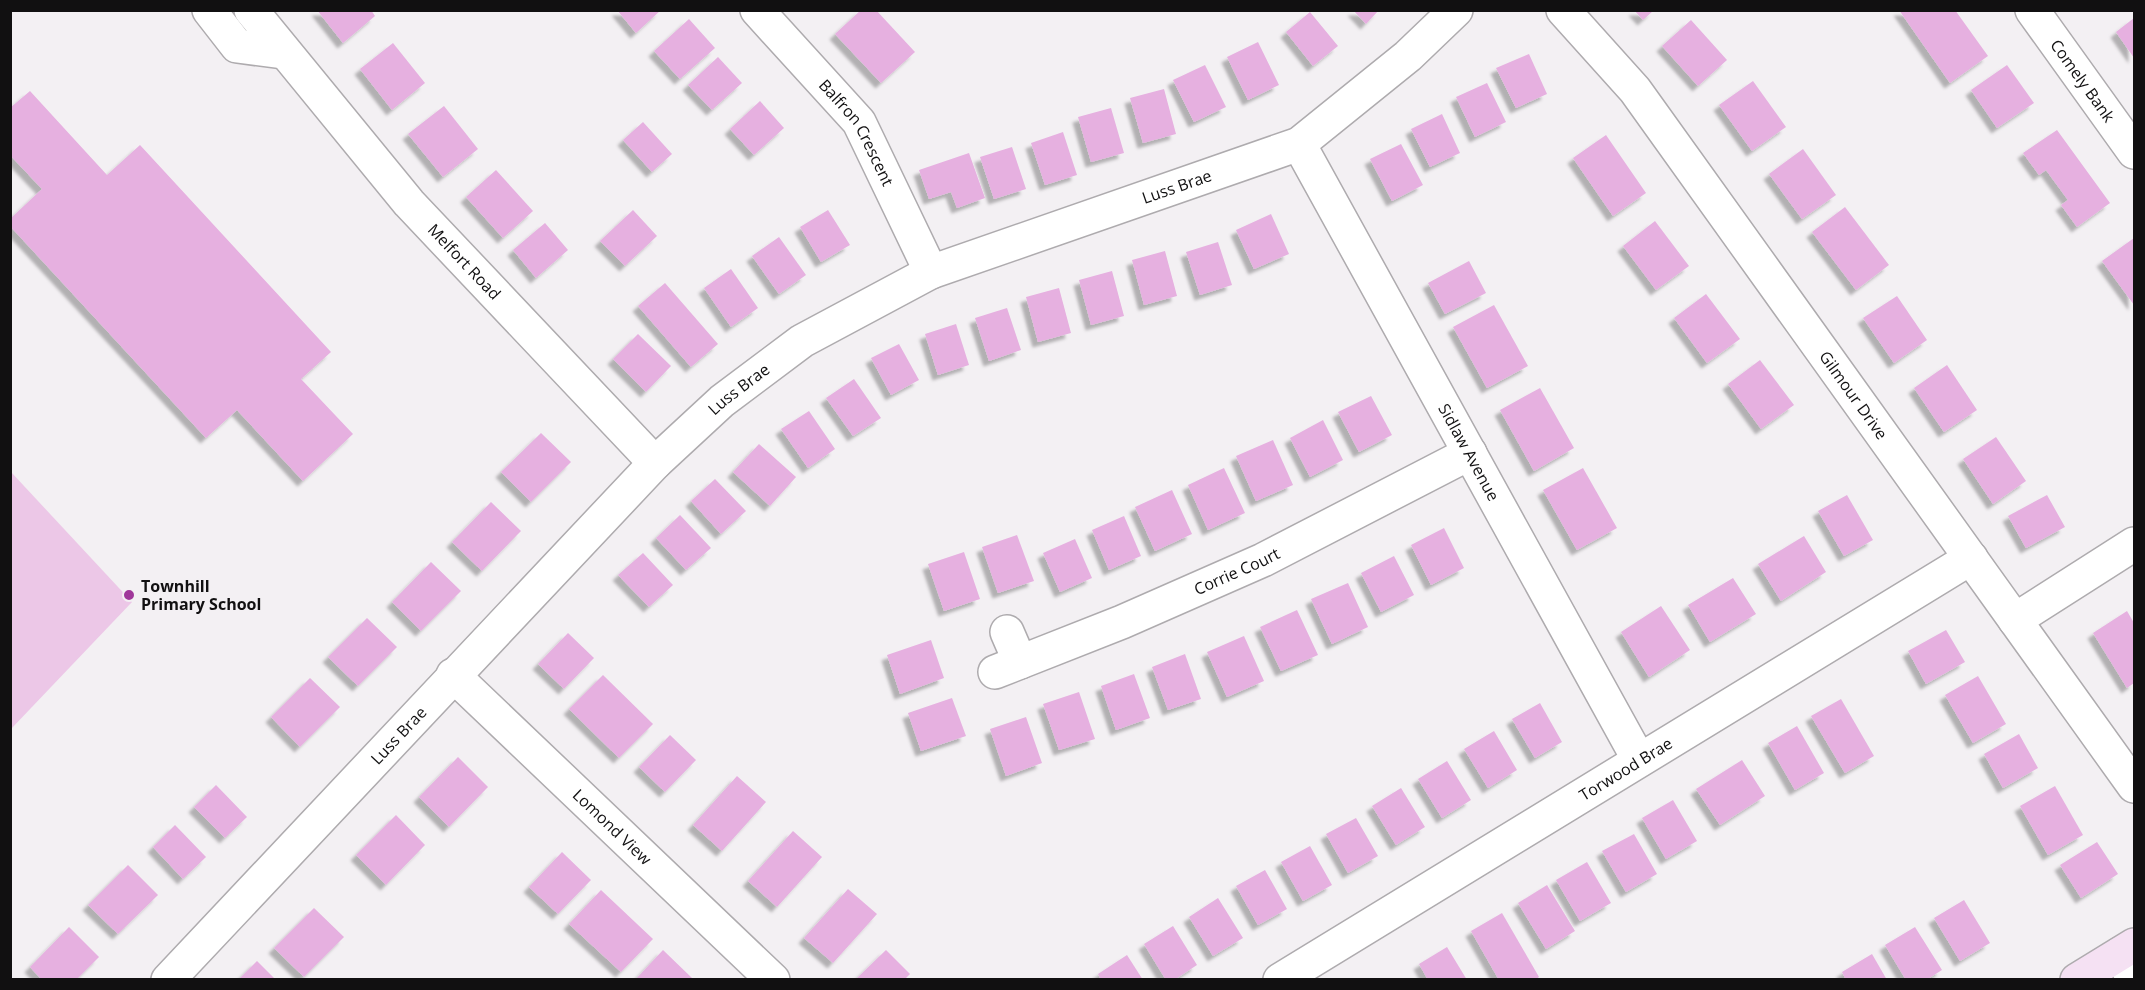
<svg xmlns="http://www.w3.org/2000/svg" width="2145" height="990" font-family="'Open Sans',sans-serif">
	<defs>
		<filter id="shadow"><feDropShadow dx="-5.5" dy="5.5" stdDeviation="1.5" flood-color="#0004"/></filter>
	</defs>
	<rect width="100%" height="100%" fill="#f3f0f3"/>
	<polygon fill="#ecc7e7" points="11,472 132,602 11,729"/>
	<g fill="#e6b0e0" filter="url(#shadow)">
		<polygon points="317,10 371,10 375,16 343,43"/>
		<polygon points="617,10 661,10 636,33"/>
		<polygon points="861,10 876,10 915,52 881,83 835,34"/>
		<polygon points="1353,10 1379,10 1366,24"/>
		<polygon points="1634,10 1654,10 1643,20"/>
		<polygon points="1899,10 1955,10 1988,56 1950,83"/>
		<polygon points="1310,12 1338,46 1313,66 1286,32"/>
		<polygon points="2134,18 2134,58 2116,32"/>
		<polygon points="689,19 715,48 680,79 654,51"/>
		<polygon points="1691,20 1727,60 1698,86 1662,46"/>
		<polygon points="1258,42 1279,85 1248,100 1227,57"/>
		<polygon points="393,43 425,83 392,110 360,69"/>
		<polygon points="1529,54 1547,94 1516,108 1496,68"/>
		<polygon points="718,57 742,83 712,110 688,85"/>
		<polygon points="1205,65 1226,107 1194,122 1173,80"/>
		<polygon points="2007,65 2034,103 1997,128 1971,90"/>
		<polygon points="1753,81 1786,127 1752,151 1719,105"/>
		<polygon points="1487,83 1506,122 1475,137 1456,97"/>
		<polygon points="1164,89 1176,134 1143,143 1130,98"/>
		<polygon points="30,91 107,175 140,145 331,352 301,379 353,434 303,481 237,410 206,438 10,226 10,219 42,189 10,155 10,108"/>
		<polygon points="760,101 784,128 754,155 730,129"/>
		<polygon points="444,106 478,149 443,177 408,134"/>
		<polygon points="1111,108 1124,153 1091,162 1078,117"/>
		<polygon points="1442,114 1460,153 1430,167 1411,129"/>
		<polygon points="643,122 672,154 652,172 623,140"/>
		<polygon points="2057,130 2110,203 2077,227 2061,205 2068,200 2046,170 2039,175 2023,153"/>
		<polygon points="1063,132 1077,175 1045,185 1031,143"/>
		<polygon points="1606,135 1646,193 1613,216 1573,158"/>
		<polygon points="1401,144 1423,185 1392,201 1370,159"/>
		<polygon points="1012,147 1026,189 994,199 980,157"/>
		<polygon points="1803,149 1836,195 1802,219 1769,174"/>
		<polygon points="969,153 985,198 957,208 951,192 929,199 919,170"/>
		<polygon points="496,170 533,211 503,238 466,197"/>
		<polygon points="1845,207 1889,265 1856,290 1812,232"/>
		<polygon points="633,210 657,236 625,266 600,241"/>
		<polygon points="828,210 850,245 821,262 800,227"/>
		<polygon points="1271,214 1289,254 1254,269 1236,230"/>
		<polygon points="1655,221 1689,266 1656,290 1623,246"/>
		<polygon points="545,223 568,250 536,278 513,250"/>
		<polygon points="779,237 806,275 779,294 752,256"/>
		<polygon points="2134,238 2134,305 2102,261"/>
		<polygon points="1218,242 1232,285 1200,295 1186,252"/>
		<polygon points="1165,251 1177,296 1144,305 1132,260"/>
		<polygon points="1469,261 1486,293 1445,314 1428,283"/>
		<polygon points="731,269 758,308 731,327 704,288"/>
		<polygon points="1112,271 1124,316 1091,325 1079,280"/>
		<polygon points="665,283 718,344 691,367 638,306"/>
		<polygon points="1059,288 1071,333 1038,342 1026,297"/>
		<polygon points="1706,294 1740,339 1707,363 1674,318"/>
		<polygon points="1897,296 1927,340 1894,363 1863,318"/>
		<polygon points="1494,305 1528,366 1487,388 1453,327"/>
		<polygon points="1007,308 1021,350 989,361 975,318"/>
		<polygon points="956,324 969,365 938,375 925,334"/>
		<polygon points="638,334 671,366 646,392 613,359"/>
		<polygon points="899,344 919,380 891,395 871,358"/>
		<polygon points="1760,360 1794,405 1761,429 1728,384"/>
		<polygon points="1947,365 1977,410 1944,432 1914,388"/>
		<polygon points="854,379 881,418 853,436 826,398"/>
		<polygon points="1540,388 1574,448 1534,471 1500,410"/>
		<polygon points="1371,396 1392,435 1359,452 1338,412"/>
		<polygon points="809,411 835,449 808,468 781,429"/>
		<polygon points="1323,420 1343,460 1310,477 1290,438"/>
		<polygon points="541,433 571,462 531,502 501,472"/>
		<polygon points="1996,437 2026,481 1993,504 1963,459"/>
		<polygon points="1273,440 1293,485 1256,501 1236,456"/>
		<polygon points="759,444 796,477 770,506 733,472"/>
		<polygon points="1224,468 1245,513 1208,530 1188,485"/>
		<polygon points="1583,468 1617,528 1577,550 1543,490"/>
		<polygon points="715,479 746,511 721,534 691,501"/>
		<polygon points="1172,490 1192,534 1155,551 1135,507"/>
		<polygon points="1847,495 1873,540 1844,556 1818,511"/>
		<polygon points="2047,495 2065,527 2026,548 2008,516"/>
		<polygon points="491,502 521,531 482,571 452,542"/>
		<polygon points="680,515 711,548 686,570 656,538"/>
		<polygon points="1124,516 1141,556 1109,570 1092,530"/>
		<polygon points="1444,528 1464,568 1431,585 1411,545"/>
		<polygon points="1017,535 1034,581 998,593 982,547"/>
		<polygon points="1804,536 1826,572 1781,601 1758,564"/>
		<polygon points="1075,539 1092,578 1060,592 1043,553"/>
		<polygon points="964,552 980,599 944,611 928,564"/>
		<polygon points="643,553 673,585 649,607 618,575"/>
		<polygon points="1394,556 1414,595 1381,612 1361,573"/>
		<polygon points="431,562 461,591 421,631 392,602"/>
		<polygon points="1733,578 1756,614 1710,642 1688,605"/>
		<polygon points="1348,583 1368,627 1332,644 1311,599"/>
		<polygon points="1661,606 1690,650 1649,677 1621,632"/>
		<polygon points="1297,610 1318,655 1281,671 1260,627"/>
		<polygon points="2127,611 2134,623 2134,683 2127,688 2093,633"/>
		<polygon points="367,618 397,647 358,686 328,657"/>
		<polygon points="1946,630 1965,662 1926,684 1908,651"/>
		<polygon points="568,633 594,658 564,689 538,664"/>
		<polygon points="1244,636 1264,681 1227,697 1207,652"/>
		<polygon points="931,640 944,678 900,694 887,655"/>
		<polygon points="1185,654 1201,699 1168,710 1152,667"/>
		<polygon points="1134,674 1150,718 1116,730 1101,686"/>
		<polygon points="603,675 653,724 619,758 569,709"/>
		<polygon points="1978,676 2006,724 1973,743 1945,695"/>
		<polygon points="310,678 340,707 300,747 271,717"/>
		<polygon points="1079,692 1095,739 1059,750 1043,704"/>
		<polygon points="952,698 966,736 921,751 908,713"/>
		<polygon points="1841,699 1874,756 1845,773 1811,716"/>
		<polygon points="1540,703 1562,742 1535,758 1512,719"/>
		<polygon points="1026,717 1042,763 1006,776 990,729"/>
		<polygon points="1797,726 1824,773 1795,790 1768,743"/>
		<polygon points="1494,731 1517,770 1488,788 1464,749"/>
		<polygon points="2019,734 2038,768 2003,788 1984,754"/>
		<polygon points="670,735 696,760 665,792 639,767"/>
		<polygon points="458,757 488,787 449,827 419,797"/>
		<polygon points="1742,760 1765,796 1720,825 1696,789"/>
		<polygon points="1447,761 1471,800 1442,818 1418,779"/>
		<polygon points="737,776 766,802 722,851 693,825"/>
		<polygon points="216,785 247,817 225,838 194,807"/>
		<polygon points="2055,786 2083,835 2048,855 2020,806"/>
		<polygon points="1401,788 1425,827 1396,845 1372,806"/>
		<polygon points="1673,800 1697,841 1666,859 1642,818"/>
		<polygon points="396,815 425,845 386,885 356,855"/>
		<polygon points="1356,818 1378,856 1348,873 1326,834"/>
		<polygon points="175,825 206,857 183,879 153,847"/>
		<polygon points="793,831 822,857 777,907 748,881"/>
		<polygon points="1634,834 1657,874 1626,892 1602,851"/>
		<polygon points="2097,842 2118,874 2081,898 2060,865"/>
		<polygon points="1310,846 1332,885 1303,901 1281,862"/>
		<polygon points="562,852 591,880 558,914 529,887"/>
		<polygon points="1587,862 1611,903 1580,921 1556,880"/>
		<polygon points="128,865 158,895 118,934 88,905"/>
		<polygon points="1265,870 1287,909 1258,925 1236,886"/>
		<polygon points="1547,885 1575,931 1546,949 1518,903"/>
		<polygon points="848,889 877,914 833,963 804,938"/>
		<polygon points="601,890 653,939 621,972 569,924"/>
		<polygon points="1218,898 1243,938 1213,956 1189,917"/>
		<polygon points="1964,900 1990,943 1960,961 1934,918"/>
		<polygon points="314,908 344,937 304,977 274,948"/>
		<polygon points="1502,913 1539,977 1535,980 1499,980 1471,931"/>
		<polygon points="1173,926 1197,965 1174,980 1166,980 1144,944"/>
		<polygon points="69,927 99,957 76,980 42,980 30,967"/>
		<polygon points="1915,927 1942,970 1926,980 1906,980 1885,945"/>
		<polygon points="1447,947 1467,980 1428,980 1419,964"/>
		<polygon points="663,950 692,978 690,980 635,980"/>
		<polygon points="886,950 910,974 904,980 855,980"/>
		<polygon points="1872,954 1887,980 1846,980 1842,972"/>
		<polygon points="1127,955 1143,980 1101,980 1098,974"/>
		<polygon points="257,961 276,980 238,980"/>
	</g>
	<g fill="none" stroke-linecap="round" stroke-linejoin="round">
		<defs>
			<g id="street">
				<polyline points="209,10 237,46 283,52"/>
				<path id="s1" d="M251,10L409,203L655,463"/>
				<path id="s2" d="M757,10L859,122L931,272"/>
				<path id="s3" d="M1563,10L1635,90L2134,786"/>
				<path id="s4" d="M2032,10L2134,152"/>
				<path id="s5" d="M1299,144L1639,760"/>
				<polyline points="2015,620 2134,544"/>
				<polyline points="1007,632 1020,662"/>
				<path id="s6" d="M995,672L1122,622L1263,560L1470,453"/>
				<path id="s7" d="M453,675L773,980"/>
				<polyline points="2120,954 2134,980"/>
				<path id="s8" d="M168,980L655,463L722,401L802,341L931,272L1299,144L1408,56L1456,10"/>
				<path id="s9" d="M1280,980L1971,558"/>
			</g>
			<polyline id="secondary" points="2077,980 2134,945"/>
		</defs>
		<use href="#street" stroke="#aeabae" stroke-width="36"/>
		<use href="#secondary" stroke="#aeabae" stroke-width="36"/>
		<use href="#street" stroke="#fff" stroke-width="33"/>
		<use href="#secondary" stroke="#f5e1f3" stroke-width="33"/>
	</g>
	<circle fill="#a0379a" stroke="#f3f0f3" stroke-width="2" cx="129" cy="595" r="6"/>
	<g text-anchor="middle" stroke-width="6" stroke-linejoin="round" paint-order="stroke">
		<g font-size="16" fill="#111011" stroke="#f3f0f3">
			<text dy="6" stroke="none"><textPath href="#s4" startOffset="87">Comely Bank</textPath></text>
			<text dy="6" stroke="none"><textPath href="#s2" startOffset="159">Balfron Crescent</textPath></text>
			<text dy="6" stroke="none"><textPath href="#s8" startOffset="1308">Luss Brae</textPath></text>
			<text dy="6" stroke="none"><textPath href="#s1" startOffset="330">Melfort Road</textPath></text>
			<text dy="6" stroke="none"><textPath href="#s8" startOffset="822">Luss Brae</textPath></text>
			<text dy="6" stroke="none"><textPath href="#s3" startOffset="483">Gilmour Drive</textPath></text>
			<text dy="6" stroke="none"><textPath href="#s5" startOffset="352">Sidlaw Avenue</textPath></text>
			<text dy="6" stroke="none"><textPath href="#s6" startOffset="262">Corrie Court</textPath></text>
			<text dy="6" stroke="none"><textPath href="#s8" startOffset="336">Luss Brae</textPath></text>
			<text dy="6" stroke="none"><textPath href="#s9" startOffset="405">Torwood Brae</textPath></text>
			<text dy="6" stroke="none"><textPath href="#s7" startOffset="220">Lomond View</textPath></text>
		</g>
		<g font-size="16" font-weight="bold" fill="#111011" stroke="#f3f0f3" text-anchor="start">
			<text x="141" y="592">Townhill<tspan x="141" dy="18">Primary School</tspan></text>
		</g>
	</g>
	<rect width="2145" height="990" fill="none" stroke="#111011" stroke-width="24"/>
</svg>
